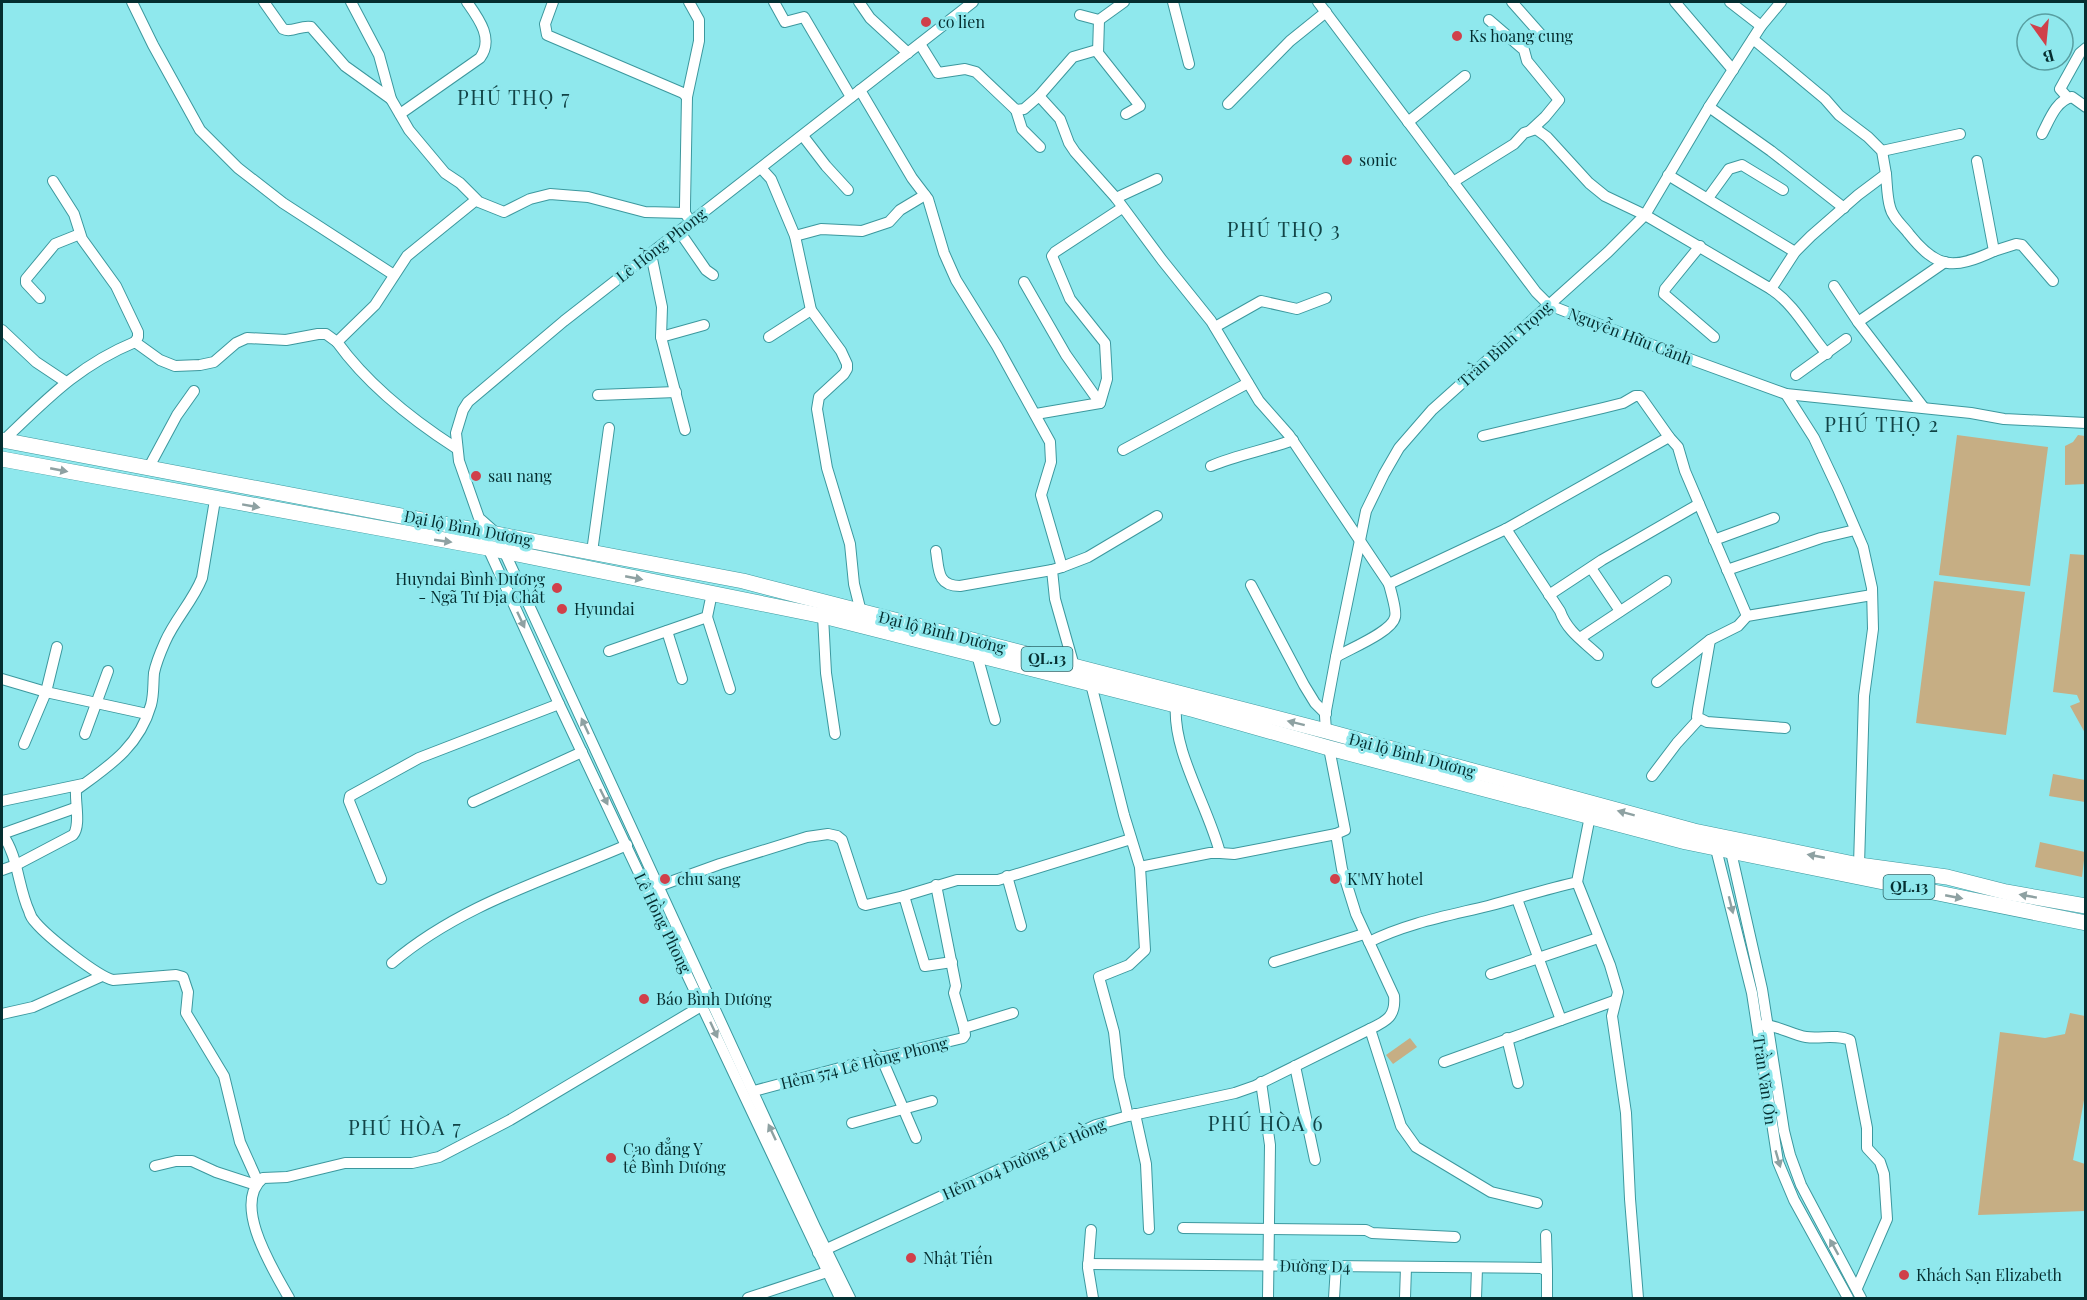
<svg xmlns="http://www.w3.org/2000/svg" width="2087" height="1300" font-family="'Playfair Display',serif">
	<rect width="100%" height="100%" fill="#8fe8ed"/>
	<g fill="#c6ae84">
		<polygon points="1957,435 2048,447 2030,586 1939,575"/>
		<polygon points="2078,435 2085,436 2085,484 2065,485 2065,446 2073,442"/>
		<polygon points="2070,554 2085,555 2085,733 2070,706 2080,702 2077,695 2053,692"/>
		<polygon points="1934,581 2025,592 2006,735 1916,723"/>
		<polygon points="2053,774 2085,780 2085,802 2049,796"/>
		<polygon points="2040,842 2085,852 2082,877 2035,867"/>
		<polygon points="2070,1013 2085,1016 2085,1095 2073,1160 2085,1164 2085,1211 1978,1215 2000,1032 2045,1038 2065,1034"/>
		<polygon points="1410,1038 1417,1047 1393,1064 1386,1055"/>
	</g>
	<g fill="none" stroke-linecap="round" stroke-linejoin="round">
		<defs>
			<g id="minor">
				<polyline points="132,2 153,45 200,130 238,168 283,203 394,275"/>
				<path d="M264,2L283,29C291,33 301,25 311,27L345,66L391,99"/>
				<polyline points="351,2 379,55 391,99 409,130 445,173 460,183 479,202 504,212 530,199 550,194 588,197 645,212 685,213"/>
				<polyline points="553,2 545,24 547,35 683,93 687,97 685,205 685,213 689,219"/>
				<polyline points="774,2 785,22 804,17 851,97"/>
				<polyline points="859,2 870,18 908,53"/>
				<polyline points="1173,2 1189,64"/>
				<polyline points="1318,2 1536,292 1549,305 1665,350 1786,394 1971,413 2004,419 2086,423"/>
				<polyline points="1512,2 1543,37"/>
				<polyline points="1675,2 1733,70"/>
				<polyline points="1730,2 1761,26"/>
				<polyline points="1080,15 1099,20 1124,2"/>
				<polyline points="1099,20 1098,53 1140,106 1126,114"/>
				<polyline points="1489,20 1524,50 1527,61 1559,100 1545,117 1531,130"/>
				<polyline points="920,44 938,73 965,69 976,72 1016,110 1024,109 1039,96 1060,119 1069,143 1075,152 1116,198 1162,260 1211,321 1259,401 1289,435 1389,584 1506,529 1669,437 1678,447 1685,471 1747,616"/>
				<polyline points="860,90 912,178 928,199 944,253 956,280 997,346 1050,442 1051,462 1041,495 1062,567 1052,570 1055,599 1074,666"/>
				<polyline points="1039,96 1073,57 1097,50"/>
				<polyline points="687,97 699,41 699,20 689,2"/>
				<polyline points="2068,98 2060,89 2080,53 2086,48"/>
				<polyline points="1228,104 1290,41 1326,12"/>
				<polyline points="1709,107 1771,151 1844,208"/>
				<polyline points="1016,110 1022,129 1040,147"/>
				<path d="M400,114L480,58C494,39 479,19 467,2"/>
				<polyline points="1408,122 1465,76"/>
				<path d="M2042,134C2049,121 2056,100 2072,97L2086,107"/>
				<polyline points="803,136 826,166 848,190"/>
				<polyline points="1882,151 1960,134"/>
				<polyline points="761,168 771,179 795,236 811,310 841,351 847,364 847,369 844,374 819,397 817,409 827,468 850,544 854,584 861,612"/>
				<path d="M1886,174C1887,185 1887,197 1890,207C1892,217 1903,226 1909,234C1937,269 1953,270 1994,251L1977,161"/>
				<polyline points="1668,175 1795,252"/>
				<polyline points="53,181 74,214 82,239 116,286 138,332 138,337 135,342"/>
				<polyline points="1453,182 1514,144 1524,133 1536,129 1547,137 1589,183 1605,196 1645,215 1771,289 1795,252 1811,236 1858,195 1886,174 1882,151 1868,137 1839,115 1825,99 1753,39"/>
				<polyline points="1116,198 1157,179"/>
				<polyline points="1708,198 1729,169 1742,165 1783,190"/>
				<polyline points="679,231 706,270 713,275"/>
				<polyline points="795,236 821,229 862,231 889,222 900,210 925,195"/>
				<polyline points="1700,246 1665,289 1664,294 1714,337"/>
				<polyline points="1994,251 2016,244 2022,245 2053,281"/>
				<polyline points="651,254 662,307 661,337 685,430"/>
				<polyline points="1024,282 1066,355 1100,403 1036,414"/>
				<polyline points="1834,286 1858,322 1924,408"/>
				<path d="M1771,289C1795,305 1808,332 1827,354"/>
				<polyline points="40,298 26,283 26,279 55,244 80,234"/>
				<polyline points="1858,322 1945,262"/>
				<polyline points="1215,327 1261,301 1297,309 1326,298"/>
				<polyline points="2,330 36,362 66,382"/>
				<polyline points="661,337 704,325"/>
				<polyline points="769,337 811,310"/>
				<polyline points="1796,375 1846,339"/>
				<polyline points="1786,394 1814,438 1838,489 1863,547 1872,588 1873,629 1864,696 1859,865"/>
				<polyline points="598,395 676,392"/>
				<polyline points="1100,403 1107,379 1105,343 1070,299 1052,256 1055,252 1122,208"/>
				<polyline points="1483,436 1603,408 1623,403 1635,396 1640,396 1669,437"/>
				<path d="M4,440C47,399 79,365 135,342L160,360L175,366L200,365L214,362L236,343L247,338L286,340L318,334H326L337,342"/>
				<path d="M456,448C411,419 368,385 337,342L375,305L407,256L476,200"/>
				<polyline points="1123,450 1248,383"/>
				<path d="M1211,466C1237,455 1266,450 1293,440"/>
				<polyline points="149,467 177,415 194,391"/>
				<path d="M1506,529L1560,611C1567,631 1583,641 1598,655"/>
				<polyline points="497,534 479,518 459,461 456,433 463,410 468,402 564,321 973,2"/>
				<polyline points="1714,540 1774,518"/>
				<polyline points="488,548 559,704 840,1298"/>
				<polyline points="504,551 816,1229 850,1298"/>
				<path d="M936,551C939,570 937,586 960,586L1052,570"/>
				<polyline points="592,552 609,428"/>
				<polyline points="1062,567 1088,557 1157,516"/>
				<polyline points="1591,568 1620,611"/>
				<polyline points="1727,570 1821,538 1855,530"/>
				<polyline points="1251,585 1304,685 1315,703 1326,714"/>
				<polyline points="1549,595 1602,560 1699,504"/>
				<polyline points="823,616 826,673 835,734"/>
				<polyline points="707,617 730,689"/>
				<polyline points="667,631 682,679"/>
				<polyline points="1580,638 1666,581"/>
				<polyline points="1710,640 1698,709 1697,717 1707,722 1785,728"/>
				<polyline points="609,651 707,617 712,593"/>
				<polyline points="977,655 995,720"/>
				<path d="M1336,657C1349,649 1392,632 1395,617C1397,611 1391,592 1389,584"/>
				<polyline points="2,679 46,692 147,714"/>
				<polyline points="1657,682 1710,640 1738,626 1747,616 1872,595"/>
				<polyline points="1091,684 1124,815 1140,867 1145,950 1129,965 1099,977 1114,1032 1119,1077 1128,1116"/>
				<polyline points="1326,731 1325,716 1336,657 1366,511 1384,474 1399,448 1432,410 1608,252 1645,215 1709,107 1761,26 1781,2"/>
				<polyline points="85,734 108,671"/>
				<polyline points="24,744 46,692 57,647"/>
				<polyline points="1652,776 1677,743 1699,719"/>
				<polyline points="2,801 83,784"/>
				<polyline points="473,802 582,752"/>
				<path d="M2,834C18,855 18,887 29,911C30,915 33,920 36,923C48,937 97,976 113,980L176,975L183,977L188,992L186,1013L224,1076L240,1142L258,1182"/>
				<polyline points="2,834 75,808"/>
				<polyline points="1716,849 1752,993 1778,1162 1794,1200 1848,1298"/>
				<polyline points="1731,852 1762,989 1784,1131 1790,1155 1801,1185 1861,1298"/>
				<polyline points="1220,853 1234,854 1336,834"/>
				<path d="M1140,867L1210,853H1220C1208,806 1172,751 1176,705"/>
				<path d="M2,870L16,865L73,835C81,826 75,803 76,790C109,766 139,747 151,705C154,694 153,684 154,673C156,663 161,651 165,642C175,619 193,601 202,578L215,500"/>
				<polyline points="1007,876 1021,926"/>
				<polyline points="381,879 349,801 350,796 419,758 559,704"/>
				<polyline points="1577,882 1610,965 1618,992 1612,1016 1626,1113 1630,1199 1638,1298"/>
				<polyline points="936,885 956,986 954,993 964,1028 1013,1013"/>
				<polyline points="659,886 720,864 807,837 828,834 837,836 842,840 863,904 866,905 904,896 925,966 952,962"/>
				<polyline points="904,896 957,880 998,880 1131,839"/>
				<polyline points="1517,899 1561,1020"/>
				<path d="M1369,942C1407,923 1447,916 1488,906C1518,898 1547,889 1577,882L1590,816"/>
				<polyline points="1274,962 1364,934"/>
				<path d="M392,963C460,905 546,880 627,845"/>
				<polyline points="1491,974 1598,938"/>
				<polyline points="2,1014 33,1007 102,976"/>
				<path d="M1763,1025C1774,1024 1793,1035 1806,1037C1821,1039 1836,1034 1850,1040L1867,1128V1148L1880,1162L1884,1174L1887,1219L1857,1288"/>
				<polyline points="1370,1029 1401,1126 1416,1147 1491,1192 1537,1203"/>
				<polyline points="1507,1038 1518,1083"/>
				<polyline points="881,1057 916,1138"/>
				<polyline points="1444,1062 1614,1001"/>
				<polyline points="1295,1066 1315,1160"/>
				<polyline points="1261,1082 1270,1145 1268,1298"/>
				<polyline points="754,1091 851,1065 963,1038 965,1035 964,1028"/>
				<polyline points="1135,1114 1146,1164 1149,1229"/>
				<polyline points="852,1123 932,1101"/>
				<polyline points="155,1166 176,1161 192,1161 216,1172 256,1185"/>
				<polyline points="1183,1228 1366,1230 1372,1233 1455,1237"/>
				<polyline points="1091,1230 1088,1268 1093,1298"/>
				<polyline points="1546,1235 1547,1271"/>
				<path d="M818,1253L1096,1125L1128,1116L1235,1093L1255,1086L1370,1029C1387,1021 1396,1016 1394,996L1356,914L1342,869L1336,834L1345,830L1329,748"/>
				<polyline points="1088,1264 1541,1268 1547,1271 1547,1298"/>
				<path d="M289,1298C274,1271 231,1204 263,1178L287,1177L345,1163H412L439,1157L510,1120L703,1005"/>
				<polyline points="748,1298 827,1272"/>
				<polyline points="1334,1298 1336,1266"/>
				<polyline points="1405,1298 1406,1267"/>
				<polyline points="1476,1298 1477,1268"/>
			</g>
			<g id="highway">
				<polyline points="2,440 743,581 1326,731 1694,831 1859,865 1947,877 2006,892 2086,906"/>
				<polyline points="2,459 488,548 823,616 1195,710 1329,748 1686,842 2086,923"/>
			</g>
		</defs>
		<use href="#minor" stroke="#3c989e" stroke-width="12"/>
		<use href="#highway" stroke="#3c989e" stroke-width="16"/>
		<use href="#minor" stroke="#fff" stroke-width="10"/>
		<use href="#highway" stroke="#fff" stroke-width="15"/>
	</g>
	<defs><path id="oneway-solid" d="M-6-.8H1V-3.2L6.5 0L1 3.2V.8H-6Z" transform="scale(1.5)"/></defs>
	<g fill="#8ea1a2">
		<use href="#oneway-solid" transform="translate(59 470) rotate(11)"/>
		<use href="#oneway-solid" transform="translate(251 506) rotate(10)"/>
		<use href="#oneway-solid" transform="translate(443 541) rotate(8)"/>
		<use href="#oneway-solid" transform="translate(634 578) rotate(11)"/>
		<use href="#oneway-solid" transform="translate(521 620) rotate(65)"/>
		<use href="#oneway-solid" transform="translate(1296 723) rotate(-166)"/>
		<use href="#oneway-solid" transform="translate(585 726) rotate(-115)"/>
		<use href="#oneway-solid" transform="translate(604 797) rotate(64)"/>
		<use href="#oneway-solid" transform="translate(1626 813) rotate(-165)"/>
		<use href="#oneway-solid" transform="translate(1816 856) rotate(-169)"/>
		<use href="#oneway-solid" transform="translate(2028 896) rotate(-170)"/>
		<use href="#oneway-solid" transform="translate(1954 897) rotate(11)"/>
		<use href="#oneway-solid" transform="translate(1731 905) rotate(76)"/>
		<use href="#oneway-solid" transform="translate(714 1030) rotate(65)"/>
		<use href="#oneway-solid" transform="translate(772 1132) rotate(-115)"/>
		<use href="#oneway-solid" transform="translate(1778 1159) rotate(74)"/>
		<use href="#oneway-solid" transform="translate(1834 1247) rotate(-119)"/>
	</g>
	<g fill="#d0404a" stroke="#8fe8ed" stroke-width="2">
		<circle cx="926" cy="22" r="6"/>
		<circle cx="1457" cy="36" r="6"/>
		<circle cx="1347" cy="160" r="6"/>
		<circle cx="476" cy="476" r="6"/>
		<circle cx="557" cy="588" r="6"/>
		<circle cx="562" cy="609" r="6"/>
		<circle cx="665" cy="879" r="6"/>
		<circle cx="1335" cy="879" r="6"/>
		<circle cx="644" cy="999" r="6"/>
		<circle cx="611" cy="1158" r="6"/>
		<circle cx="911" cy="1258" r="6"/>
		<circle cx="1904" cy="1275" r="6"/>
	</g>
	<g text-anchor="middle" stroke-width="6" stroke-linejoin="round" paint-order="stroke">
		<g fill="#8fe8ed" stroke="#2e6669" stroke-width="1.5">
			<rect x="1021.5" y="647" width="51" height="24" rx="4.5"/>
			<rect x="1883.5" y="875" width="51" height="24" rx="4.5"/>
		</g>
		<g font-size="15" font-weight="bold" fill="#052e30">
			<text x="1047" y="664">QL.13</text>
			<text x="1909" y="892">QL.13</text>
		</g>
		<g font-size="16" fill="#052e30" stroke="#8fe8ed" text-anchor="start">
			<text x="938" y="28">co lien</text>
			<text x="1469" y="42">Ks hoang cung</text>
			<text x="1359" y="166">sonic</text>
			<text x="488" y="482">sau nang</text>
			<text x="545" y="585" text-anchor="end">Huyndai Bình Dương<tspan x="545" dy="18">- Ngã Tư Địa Chất</tspan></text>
			<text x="574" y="615">Hyundai</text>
			<text x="677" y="885">chu sang</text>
			<text x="1347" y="885">K'MY hotel</text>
			<text x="656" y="1005">Báo Bình Dương</text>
			<text x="623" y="1155">Cao đẳng Y<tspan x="623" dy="18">tế Bình Dương</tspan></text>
			<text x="923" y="1264">Nhật Tiến</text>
			<text x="1916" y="1281">Khách Sạn Elizabeth</text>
		</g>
		<g font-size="16" fill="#052e30" stroke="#8fe8ed">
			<text transform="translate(661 245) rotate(-38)" y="6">Lê Hồng Phong</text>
			<text transform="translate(1630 336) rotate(21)" y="6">Nguyễn Hữu Cảnh</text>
			<text transform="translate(1505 344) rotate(-42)" y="6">Trần Bình Trọng</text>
			<text transform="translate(468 528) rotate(11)" y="6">Đại lộ Bình Dương</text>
			<text transform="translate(942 632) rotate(14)" y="6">Đại lộ Bình Dương</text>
			<text transform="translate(1412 755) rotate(15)" y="6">Đại lộ Bình Dương</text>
			<text transform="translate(663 923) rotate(64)" y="6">Lê Hồng Phong</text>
			<text transform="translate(864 1063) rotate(-14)" y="6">Hẻm 574 Lê Hồng Phong</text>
			<text transform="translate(1765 1080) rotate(82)" y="6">Trần Văn Ơn</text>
			<text transform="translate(1024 1159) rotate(-24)" y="6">Hẻm 104 Đường Lê Hồng</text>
			<text transform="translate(1315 1266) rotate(1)" y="6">Đường D4</text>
		</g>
		<g font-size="20" letter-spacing="1.5" fill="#124447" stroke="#8fe8ed">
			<text x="514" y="105">PHÚ THỌ 7</text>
			<text x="1284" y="237">PHÚ THỌ 3</text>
			<text x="1882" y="432">PHÚ THỌ 2</text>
			<text x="1266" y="1131">PHÚ HÒA 6</text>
			<text x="405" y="1135">PHÚ HÒA 7</text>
		</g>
	</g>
	<rect width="2087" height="1300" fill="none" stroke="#052e30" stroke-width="6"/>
	<g transform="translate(2045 42) rotate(165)"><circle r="28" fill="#8fe8ed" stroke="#589ea1" stroke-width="1.5"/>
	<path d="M0-4.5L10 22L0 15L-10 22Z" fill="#d0404a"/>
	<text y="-9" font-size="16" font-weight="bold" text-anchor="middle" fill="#052e30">B</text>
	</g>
</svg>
